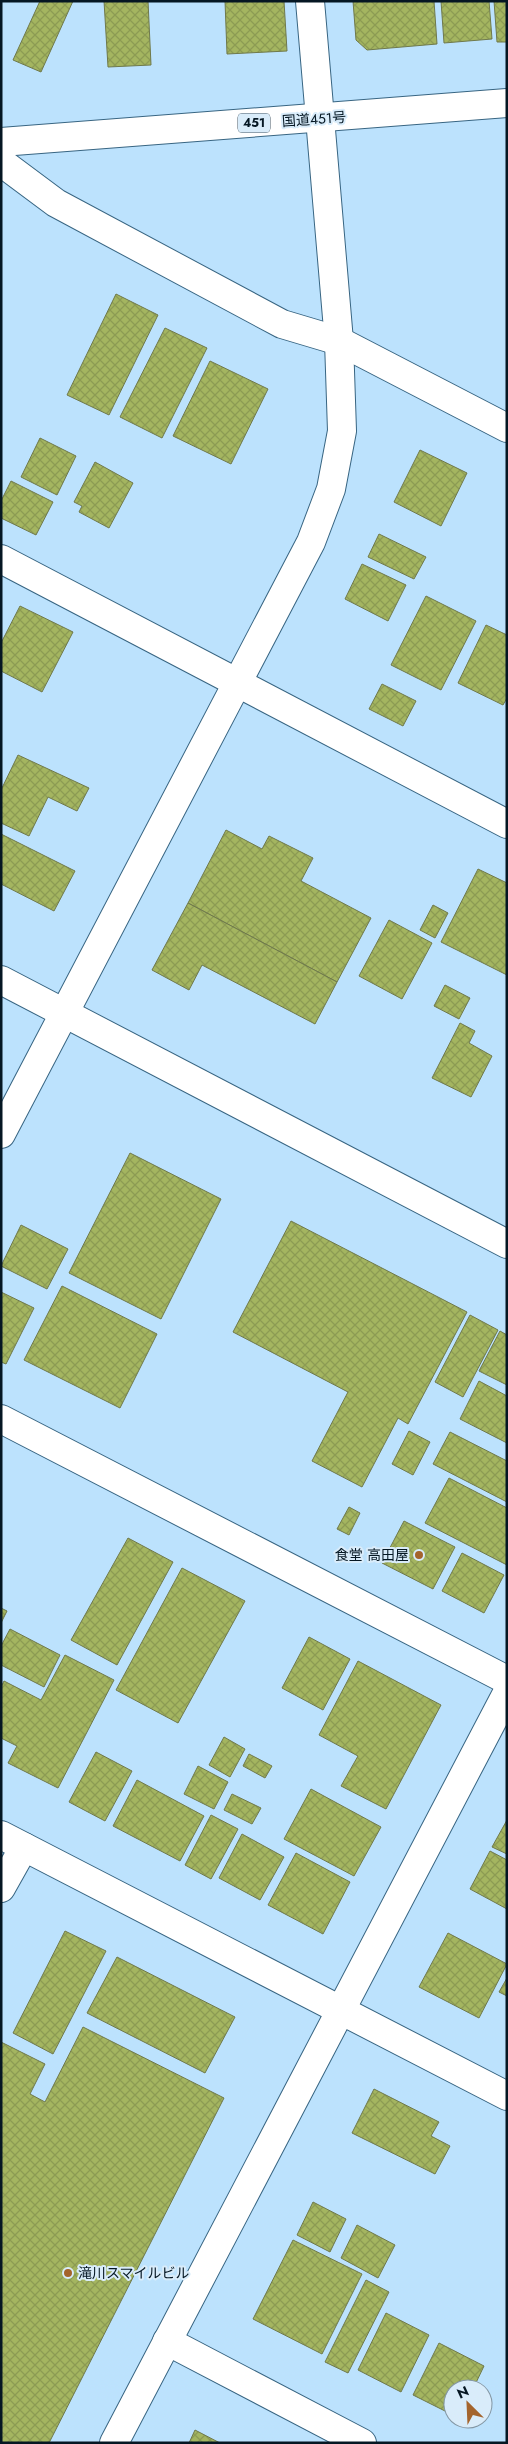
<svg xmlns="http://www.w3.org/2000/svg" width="508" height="2444" font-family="Jost,'Noto Sans JP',sans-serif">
	<defs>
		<pattern id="building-cross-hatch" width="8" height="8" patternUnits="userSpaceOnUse" patternTransform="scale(1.25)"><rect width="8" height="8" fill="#a4b560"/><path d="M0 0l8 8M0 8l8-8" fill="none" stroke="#8c9b53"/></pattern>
	</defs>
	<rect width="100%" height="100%" fill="#bce2fd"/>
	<g fill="url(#building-cross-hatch)" stroke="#6f794b">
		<polygon points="40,1 73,1 41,72 13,60"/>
		<polygon points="104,1 148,1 151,65 108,67"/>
		<polygon points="225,1 284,1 287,51 227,54"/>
		<polygon points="353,1 434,1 437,44 367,50 356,40"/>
		<polygon points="441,1 489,1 492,39 444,43"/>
		<polygon points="494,1 507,1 507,42 497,42"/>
		<polygon points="116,294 158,315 109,415 67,395"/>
		<polygon points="165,328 207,348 162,438 120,417"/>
		<polygon points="210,361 268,389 231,464 173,436"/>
		<polygon points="40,438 76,456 57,495 21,477"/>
		<polygon points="420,450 467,473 441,526 394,502"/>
		<polygon points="95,462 133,483 109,528 79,512 82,506 74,502"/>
		<polygon points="11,481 53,502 36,535 1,518 1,501"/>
		<polygon points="379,534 426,557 414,579 368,557"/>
		<polygon points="362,564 406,585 388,621 345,599"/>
		<polygon points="426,596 476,621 441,690 391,665"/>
		<polygon points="20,606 73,632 42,692 1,671 1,643"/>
		<polygon points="486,625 507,635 507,698 503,705 458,683"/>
		<polygon points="382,684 416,701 403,726 369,709"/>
		<polygon points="18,755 89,788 77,811 48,797 29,836 1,823 1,790"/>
		<polygon points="226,830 262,849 269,836 313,858 301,881 371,918 337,982 188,903"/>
		<polygon points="1,834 75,871 54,911 1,884"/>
		<polygon points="478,869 507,883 507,975 441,942"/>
		<polygon points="188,903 337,982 315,1024 202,965 189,990 152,970"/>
		<polygon points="433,905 448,913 435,938 420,930"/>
		<polygon points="389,920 432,943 402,999 359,976"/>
		<polygon points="445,985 470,998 459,1019 434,1006"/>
		<polygon points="460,1023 475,1031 469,1043 492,1056 471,1097 432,1078"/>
		<polygon points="130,1153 221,1199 161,1319 69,1273"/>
		<polygon points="291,1221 467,1312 408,1424 398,1418 362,1487 312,1461 348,1392 233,1332"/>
		<polygon points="21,1225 68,1249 47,1289 1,1266"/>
		<polygon points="62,1286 157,1334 120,1408 24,1360"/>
		<polygon points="1,1292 34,1308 6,1364 1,1362"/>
		<polygon points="470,1315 498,1330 463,1397 435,1382"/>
		<polygon points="500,1331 507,1335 507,1385 479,1371"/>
		<polygon points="479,1381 507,1396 507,1443 460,1419"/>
		<polygon points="409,1431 430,1442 413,1475 392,1464"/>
		<polygon points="450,1432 507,1461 507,1502 433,1464"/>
		<polygon points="449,1478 507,1508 507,1565 425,1523"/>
		<polygon points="349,1507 360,1513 349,1535 337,1529"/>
		<polygon points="404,1521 455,1547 433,1589 382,1563"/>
		<polygon points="128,1538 173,1562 117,1665 71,1640"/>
		<polygon points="462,1553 504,1575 484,1613 442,1591"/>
		<polygon points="182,1568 245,1601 178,1723 116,1690"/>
		<polygon points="1,1608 7,1611 1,1623"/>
		<polygon points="10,1629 60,1655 44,1687 1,1665 1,1646"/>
		<polygon points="309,1637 350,1659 323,1710 282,1688"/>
		<polygon points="65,1655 114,1680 58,1788 8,1763 17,1746 1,1738 1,1687 4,1681 41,1700"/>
		<polygon points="358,1661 441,1705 386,1809 341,1786 358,1756 319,1735"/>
		<polygon points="224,1737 245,1749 230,1777 209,1765"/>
		<polygon points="96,1752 132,1771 105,1821 69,1802"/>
		<polygon points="249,1754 272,1766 265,1778 243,1766"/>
		<polygon points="198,1766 228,1782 214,1809 184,1794"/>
		<polygon points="137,1780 204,1816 180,1861 113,1826"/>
		<polygon points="311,1789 381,1827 354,1876 284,1839"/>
		<polygon points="232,1794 261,1808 252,1824 224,1810"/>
		<polygon points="211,1815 238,1829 211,1879 185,1865"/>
		<polygon points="507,1820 507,1854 492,1847"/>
		<polygon points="242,1834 284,1857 260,1900 219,1878"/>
		<polygon points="490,1851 507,1860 507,1909 470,1889"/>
		<polygon points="296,1853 350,1882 323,1934 268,1905"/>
		<polygon points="65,1931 106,1951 53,2054 13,2033"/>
		<polygon points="448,1933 507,1964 479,2018 419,1987"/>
		<polygon points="117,1957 235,2017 205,2073 87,2013"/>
		<polygon points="507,1978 507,1996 499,1992"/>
		<polygon points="83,2027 224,2098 49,2443 1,2443 1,2042 45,2064 30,2094 45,2102"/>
		<polygon points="374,2089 439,2122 431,2136 450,2146 435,2174 352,2133"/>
		<polygon points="313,2202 346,2219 330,2252 297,2235"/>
		<polygon points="357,2225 395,2245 378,2278 341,2258"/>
		<polygon points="293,2240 362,2274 322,2354 253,2319"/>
		<polygon points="366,2280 389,2292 348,2373 325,2362"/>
		<polygon points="386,2313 429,2335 401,2392 358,2370"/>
		<polygon points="439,2343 484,2366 473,2389 453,2389 453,2415 413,2395"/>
		<polygon points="195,2430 220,2443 189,2443"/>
	</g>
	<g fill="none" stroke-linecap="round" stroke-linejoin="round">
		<defs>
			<g id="minor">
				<polyline points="1,162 56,203 282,324 339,341 507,428"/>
				<polyline points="1,559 507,824"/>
				<polyline points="1,980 507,1244"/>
				<polyline points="1,1134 311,542 331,489 342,431 339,341 310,1"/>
				<polyline points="1,1419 507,1680"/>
				<polyline points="1,1835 507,2096"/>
				<polyline points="1,1888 24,1847"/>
				<polyline points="167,2341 362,2443"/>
				<polyline points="114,2443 507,1693"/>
			</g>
			<polyline id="highway" points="1,142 507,103"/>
		</defs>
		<use href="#minor" stroke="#386582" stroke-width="30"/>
		<use href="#highway" stroke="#386582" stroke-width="30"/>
		<use href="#minor" stroke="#fff" stroke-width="28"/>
		<use href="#highway" stroke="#fff" stroke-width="28"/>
	</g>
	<g fill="#a4642c" stroke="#d9ecfa" stroke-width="2">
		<circle cx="419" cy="1555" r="5"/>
		<circle cx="68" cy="2273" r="5"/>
	</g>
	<g text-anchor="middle" stroke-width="4" stroke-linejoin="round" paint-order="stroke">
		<rect fill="#d9ecfa" stroke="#455764" stroke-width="1" x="238" y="113.5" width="32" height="19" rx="4"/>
		<g font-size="12" font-weight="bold" fill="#051723">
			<text x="254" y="127">451</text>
		</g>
		<g font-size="14" fill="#051723" stroke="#d9ecfa">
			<text transform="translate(314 119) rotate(-4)" y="5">国道451号</text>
		</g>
		<g font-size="14" fill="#051723" stroke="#d9ecfa" text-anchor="end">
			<text x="409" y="1560">食堂 高田屋</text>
			<text x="78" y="2278" text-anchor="start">滝川スマイルビル</text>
		</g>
	</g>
	<rect width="508" height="2444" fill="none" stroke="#051723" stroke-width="5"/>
	<g transform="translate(468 2404) rotate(336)"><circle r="24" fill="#d9ecfa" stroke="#8497a4"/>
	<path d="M0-4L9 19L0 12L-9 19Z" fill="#a4642c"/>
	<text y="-8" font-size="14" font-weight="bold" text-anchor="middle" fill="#051723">N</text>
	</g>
</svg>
